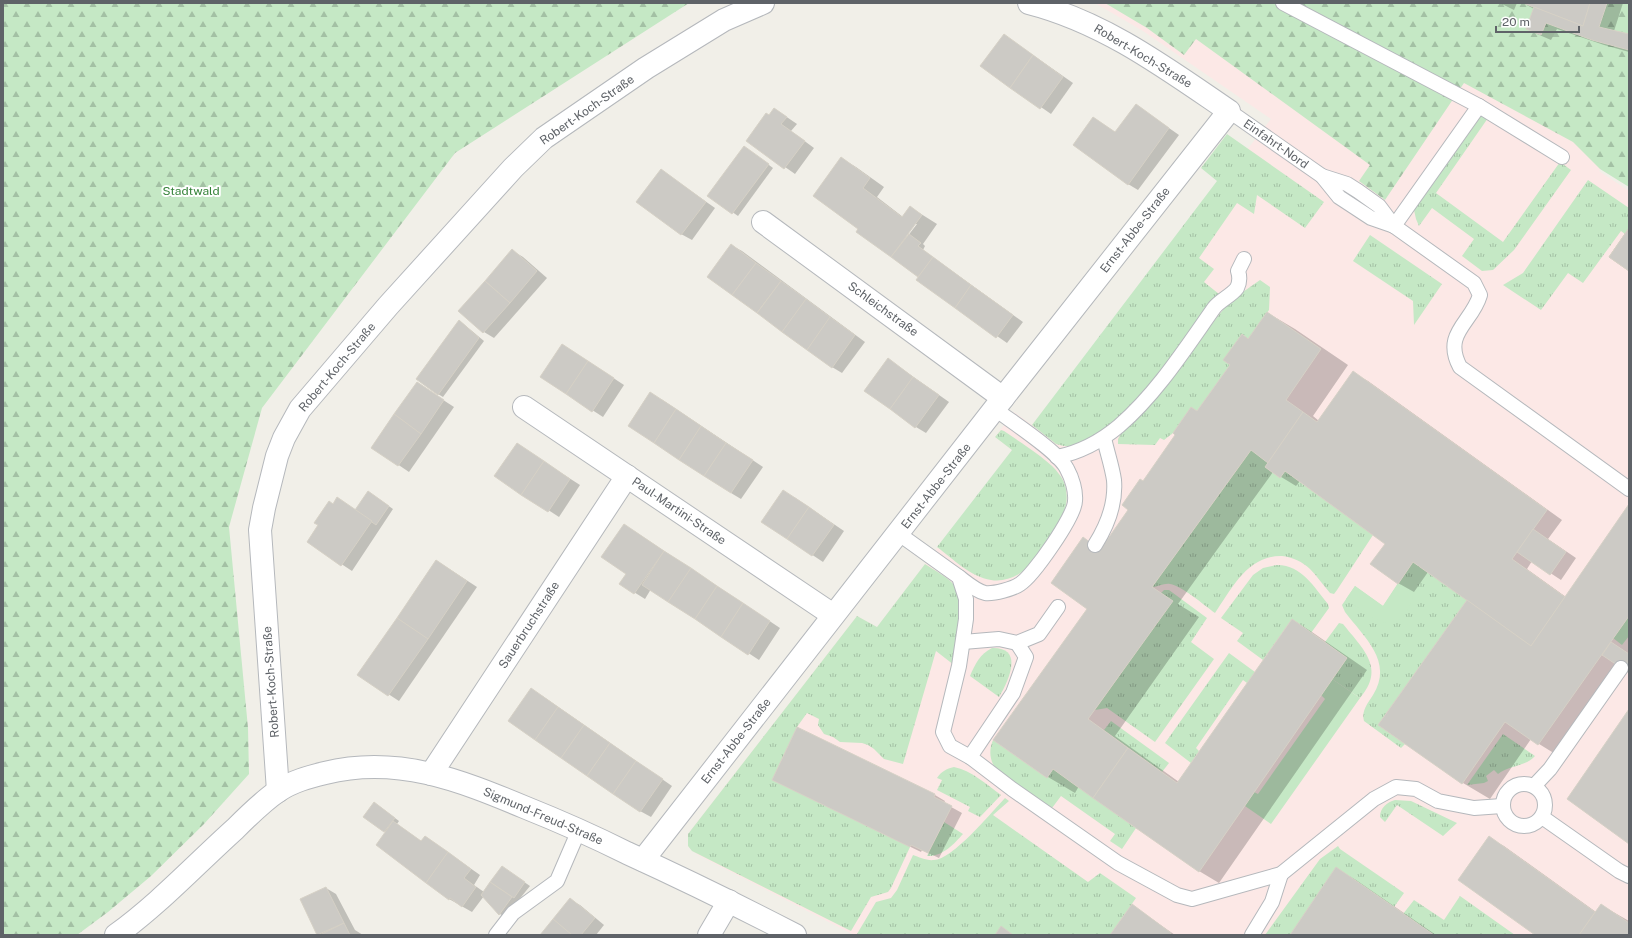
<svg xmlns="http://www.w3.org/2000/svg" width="1632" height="938" font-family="'Public Sans',sans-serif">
	<defs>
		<pattern id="grass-tufts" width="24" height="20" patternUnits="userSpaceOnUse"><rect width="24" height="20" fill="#c5e8c5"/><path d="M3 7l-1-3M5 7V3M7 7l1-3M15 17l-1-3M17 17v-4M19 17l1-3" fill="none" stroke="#a3c0a4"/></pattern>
		<pattern id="forest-firs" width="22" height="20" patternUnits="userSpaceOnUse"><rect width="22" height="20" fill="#c5e8c5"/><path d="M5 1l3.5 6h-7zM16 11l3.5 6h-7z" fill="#a3c0a4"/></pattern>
	</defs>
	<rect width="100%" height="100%" fill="#f1efe8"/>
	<polygon fill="#fce8e6" points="1095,3 1629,3 1629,132 1599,171 1629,191 1629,935 854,935 698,855 688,846 688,834 857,616 877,627 1012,450 995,437 1014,412 1032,425 1271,119 1143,31"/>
	<g fill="url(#grass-tufts)">
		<polygon points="1481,116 1488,118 1436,193 1503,242 1560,162 1571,170 1514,250 1493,270 1482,271 1462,256 1474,239 1432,208 1419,226 1416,219 1414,210"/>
		<polygon points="1227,134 1324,202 1305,228 1257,195 1254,214 1237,203 1199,258 1214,269 1204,282 1219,294 1143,394 1121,415 1102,430 1082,442 1072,446 1064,446 1056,444 1032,425 1217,181 1201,168"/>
		<polygon points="1588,180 1629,208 1629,228 1625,234 1621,231 1583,283 1568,273 1541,310 1503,285 1523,273"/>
		<polygon points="1370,235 1442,284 1414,325 1413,301 1353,261"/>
		<polygon points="1260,280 1270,287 1269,310 1248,339 1242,334 1224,360 1230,365 1197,411 1191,407 1173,433 1164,440 1160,438 1155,445 1118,444 1118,439 1122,432 1161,391 1218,316 1230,301"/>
		<path d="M1001,430L1004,431C1018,441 1051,461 1059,474C1066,482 1068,495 1066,505C1063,520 1034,561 1023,571C1015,578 1002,582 991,580C971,577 953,559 937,547L1012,450L995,437Z"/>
		<path d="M1251,450L1268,463L1265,467L1280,478L1285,471L1373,535L1337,590L1334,594L1330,593C1323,585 1317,576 1310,569C1303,562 1292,557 1282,556C1248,555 1232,588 1215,613C1204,605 1182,586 1170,584C1164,583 1158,587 1152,587Z"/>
		<path d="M1413,562L1467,600L1378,725L1405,744L1401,748L1364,721C1361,711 1368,703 1373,695C1394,662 1364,637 1345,612L1342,605L1355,586L1383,606Z"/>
		<path d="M925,564C934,570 948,577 955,586C965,601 956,646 954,665L936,651L903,764L884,759L874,749L868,745L862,743L840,742L833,737L824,734L818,725L819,719L807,713L797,727L772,780L910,847L891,888L888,892L871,897L851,931L692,851L688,846V834L857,616L877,627Z"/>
		<path d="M1276,565C1301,564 1314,587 1328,604L1329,608L1311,633L1292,619L1263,660L1237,641L1243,633L1221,618L1253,575L1263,568Z"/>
		<polygon points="1164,590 1169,590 1207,618 1191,642 1214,659 1155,742 1107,708 1095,710 1172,601 1161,593"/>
		<path d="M1339,623L1343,624C1363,649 1386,668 1360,698L1332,679L1347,658L1325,642Z"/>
		<path d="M992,648C1025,647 1008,682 999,697L970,676C975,664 980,654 992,648Z"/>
		<polygon points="1229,653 1255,672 1247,683 1243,680 1196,748 1199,751 1191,763 1165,743"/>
		<polygon points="1111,721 1169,763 1162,772 1104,730"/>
		<path d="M1503,734L1535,756C1527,766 1510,765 1498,774L1494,770L1486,776L1488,781L1484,783L1467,785Z"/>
		<path d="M993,740L1047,778L1053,769L1136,828L1122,849L1110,841L1115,834L1061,796L1052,808L999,773C990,763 988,752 993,740Z"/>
		<path d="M954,767C971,770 987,785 1001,795L980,817L968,811L970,807L937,790L942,780L937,778C942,771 946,769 954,767Z"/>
		<path d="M1005,798L1009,801L993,815L1088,882L1100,873L1136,898L1110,935H1013L1001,927L995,935L857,934L876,902L891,898L897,890L913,855C919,857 927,861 934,860C952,860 991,813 1005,798Z"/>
		<path d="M1395,800L1411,801L1457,823L1443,836L1397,805L1385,822L1380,817C1380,808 1387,802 1395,800Z"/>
		<path d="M944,822L963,834C954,844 942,857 927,856Z"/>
		<polygon points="1338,846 1340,849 1404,893 1394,907 1336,868 1290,935 1265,935 1320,859"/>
		<polygon points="1460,896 1515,935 1434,935 1403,914 1414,900 1444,920"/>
	</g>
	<g fill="url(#forest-firs)">
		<polygon points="3,3 689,3 455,153 262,408 229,527 248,728 249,774 204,824 151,876 108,912 77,935 3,935"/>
		<polygon points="1105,3 1629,3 1629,187 1600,169 1573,142 1464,83 1385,200 1359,181 1370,165 1196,39 1184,55 1147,28"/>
	</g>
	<g fill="#c5e8c5">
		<path d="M1398,583L1413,592V595C1400,645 1372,617 1346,599L1355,586L1383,606Z"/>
		<polygon points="1629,616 1629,636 1622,645 1613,638"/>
		<polygon points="1332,679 1360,698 1271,824 1245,806 1254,792 1258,794 1325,699 1321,695"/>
	</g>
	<g fill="#0003" fill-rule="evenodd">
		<polygon points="1500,3 1517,3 1514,10"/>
		<polygon points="1523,3 1623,3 1614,31 1629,35 1629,52 1604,45 1557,29 1551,40 1537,34 1527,28 1534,9"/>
		<polygon points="1004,35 1073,83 1051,114 982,66"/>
		<polygon points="1136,105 1179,135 1138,190 1128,184 1094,118 1116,133"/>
		<polygon points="775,109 797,124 791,131 814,148 795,174 747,140"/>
		<polygon points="749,150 773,168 738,216 709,196"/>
		<path d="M841,158L856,167L884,187L877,197L903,217L910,207L937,224L923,244L925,246L923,250L1023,322L1007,343L917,280L920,276L857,231L859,228ZM914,224H917L907,237L906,236Z"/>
		<polygon points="661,170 715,208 692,240 681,234"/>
		<polygon points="731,245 742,251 865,342 842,373 832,367"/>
		<polygon points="513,251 523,257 547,278 494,338 484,332"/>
		<polygon points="1268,313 1295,329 1348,365 1313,416 1319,421 1353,373 1368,381 1562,520 1548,539 1576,558 1561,580 1532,561 1527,569 1566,597 1629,507 1629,672 1628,671 1565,760 1531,739 1490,799 1463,783 1379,725 1469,600 1428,572 1414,592 1398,583 1386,543 1300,481 1296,486 1273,472 1178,604 1199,617 1115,736 1179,782 1293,620 1312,632 1367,670 1219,883 1199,871 1079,786 1075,793 1048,777 995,740 1088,609 1083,538 1102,549 1129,510 1143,483 1197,412 1231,365 1242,335 1249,339"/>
		<polygon points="460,321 484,341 443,397 438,394"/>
		<polygon points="563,345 624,385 603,417 541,377"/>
		<polygon points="898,366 949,402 926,433 916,427"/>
		<polygon points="417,383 454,407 409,472 372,447"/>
		<polygon points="661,399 763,467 741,499 731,493"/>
		<polygon points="527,451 580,485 559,517 496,476"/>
		<polygon points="373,495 393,509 352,571 308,542 333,505 356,510"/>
		<polygon points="794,497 844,531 823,562 763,522"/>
		<polygon points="634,531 780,628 759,660 651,589 645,599 621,584 628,574"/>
		<polygon points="437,561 477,587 399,701 359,675"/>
		<polygon points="541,695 672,786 651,817 640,811"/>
		<polygon points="773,780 935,795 945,801 944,803 962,813 939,858 922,850 921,852"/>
		<polygon points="379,806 399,821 397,824 422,842 426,837 480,875 474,885 484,892 502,867 530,886 505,917 500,914 484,896 472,912 449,899 386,832 365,817"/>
		<polygon points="1489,838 1504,846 1596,912 1601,905 1629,921 1629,935 1537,935"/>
		<polygon points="1337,869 1356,880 1436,935 1291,935"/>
		<polygon points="326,888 336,894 355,930 363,935 318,935 301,900"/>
		<polygon points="570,900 580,905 604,925 596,935 541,935"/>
		<polygon points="1132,906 1142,912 1175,935 1111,935"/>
	</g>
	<g fill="#cccac5" stroke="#d6d1c6">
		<polygon points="1523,3 1590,3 1583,26"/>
		<polygon points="1590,3 1607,3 1599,27 1629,34 1629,50 1592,40 1546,23 1541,35 1526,29 1534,7 1583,26"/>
		<polygon points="1004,34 1033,55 1010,88 980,66"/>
		<polygon points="1033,55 1063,77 1040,109 1010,88"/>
		<polygon points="1136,104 1169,128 1128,185 1073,145 1093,117 1115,132"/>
		<polygon points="774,108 787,117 781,124 805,141 784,169 746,141 766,113 769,115"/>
		<polygon points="744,146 769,164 732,214 707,196"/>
		<polygon points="841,157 870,178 863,188 902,217 910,206 922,215 891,257 856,232 858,229 813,196"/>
		<polygon points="661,169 706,202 681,235 636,202"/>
		<polygon points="1629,228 1629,271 1609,257"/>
		<polygon points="1629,228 1629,271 1609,257"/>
		<polygon points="909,234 921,243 918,246 933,257 918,277 891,257"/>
		<polygon points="731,244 756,263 732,295 707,277"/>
		<polygon points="512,249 537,271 510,303 485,281"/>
		<polygon points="933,257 971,285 955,308 916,280"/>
		<polygon points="756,263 781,281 757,313 732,295"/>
		<polygon points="485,281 510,303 483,333 458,311"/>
		<polygon points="781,281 806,299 782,332 757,313"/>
		<polygon points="971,285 1013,315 996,338 955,308"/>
		<polygon points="806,299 830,317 807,350 782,332"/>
		<polygon points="1267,312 1321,349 1286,400 1303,412 1268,463 1251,450 1152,587 1173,601 1088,719 1128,748 1093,798 1053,769 1047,778 993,740 1087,609 1051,583 1083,537 1100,550 1128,510 1122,505 1140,479 1143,481 1175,435 1173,433 1191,407 1197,411 1230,365 1223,360 1242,334 1248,339"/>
		<polygon points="830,317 855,335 832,368 807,350"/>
		<polygon points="459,320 479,338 438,395 416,379"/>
		<polygon points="562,344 588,361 566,394 540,377"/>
		<polygon points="888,358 913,377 890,409 864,391"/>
		<polygon points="588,361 614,378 592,412 566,394"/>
		<polygon points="1353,371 1547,510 1512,559 1565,597 1531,646 1413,562 1398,584 1370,564 1385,544 1285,471 1280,478 1265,467 1303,412 1317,422"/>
		<polygon points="913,377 939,395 915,428 890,409"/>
		<polygon points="417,382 444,400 421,434 394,414"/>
		<polygon points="650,392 676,409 654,443 628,426"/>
		<polygon points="676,409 701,426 679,460 654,443"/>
		<polygon points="394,414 421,434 398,466 371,448"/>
		<polygon points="701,426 726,443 704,476 679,460"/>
		<polygon points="517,443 544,461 521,495 494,476"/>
		<polygon points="726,443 753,460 731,493 704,476"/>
		<polygon points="544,461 570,479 548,512 521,495"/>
		<polygon points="783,490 809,507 787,539 761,522"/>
		<polygon points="368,491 389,506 376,525 355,510"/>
		<polygon points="337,497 372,521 341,566 307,542 318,525 314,523 329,501 333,504"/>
		<polygon points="1629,504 1629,616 1538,745 1505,722 1462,784 1378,725 1467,600 1531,646"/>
		<polygon points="809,507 834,525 812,556 787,539"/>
		<polygon points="624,524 664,551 634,594 619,584 626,574 601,557"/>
		<polygon points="1533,529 1566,552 1550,575 1517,552"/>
		<polygon points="664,551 691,568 668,602 642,585"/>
		<polygon points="436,560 467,581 428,639 397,618"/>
		<polygon points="691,568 717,586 695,619 668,602"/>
		<polygon points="717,586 743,603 721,637 695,619"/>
		<polygon points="743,603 770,621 748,655 721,637"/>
		<polygon points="397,618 428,639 388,696 357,675"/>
		<polygon points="1292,619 1347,658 1199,872 1093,798 1128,748 1177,783"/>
		<polygon points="1611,642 1629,654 1629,673 1602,655"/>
		<polygon points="531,688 558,707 535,740 508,721"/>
		<polygon points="558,707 584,725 561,758 535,740"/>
		<polygon points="1629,709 1629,844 1567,799"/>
		<polygon points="584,725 610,743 587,776 561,758"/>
		<polygon points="797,727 935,794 934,797 952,806 928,853 911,845 910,847 772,780"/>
		<polygon points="610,743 636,761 613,794 587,776"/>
		<polygon points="636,761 663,779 640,812 613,794"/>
		<polygon points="374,802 395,818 384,832 363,817"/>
		<polygon points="393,821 421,841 425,836 448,852 426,883 376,845"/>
		<polygon points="1489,836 1595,912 1579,935 1535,935 1458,880"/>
		<polygon points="448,852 471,869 464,878 476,887 462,907 450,898 449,900 426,883"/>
		<polygon points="502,866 525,882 514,898 490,882"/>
		<polygon points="1336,867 1394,907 1434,935 1290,935"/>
		<polygon points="490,882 512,897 499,915 481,895"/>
		<polygon points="326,887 344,923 317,935 300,899"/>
		<polygon points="570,898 595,918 581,935 572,935 553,919"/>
		<polygon points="1132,904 1171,933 1170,935 1110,935"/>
		<polygon points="1601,904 1629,923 1629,935 1579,935"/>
		<polygon points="553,919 572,935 540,935"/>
		<polygon points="344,923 350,935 320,935"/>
		<polygon points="1001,926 1013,935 995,935"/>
	</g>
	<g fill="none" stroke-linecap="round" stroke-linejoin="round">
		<defs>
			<g id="lane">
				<polyline points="1283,3 1479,106 1562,157"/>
				<polyline points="1229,111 1322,176 1339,197 1371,218 1394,226"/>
				<path d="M1322,176L1347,184L1358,191L1379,206L1394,226L1474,283L1480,295C1472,323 1442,333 1460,367L1629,489"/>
				<polyline points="1394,226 1479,106"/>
				<path d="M1057,457C1081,452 1100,442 1119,426C1157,393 1185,349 1214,308C1220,300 1231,296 1237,288C1240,282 1240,277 1238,271L1244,259"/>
				<polyline points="899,534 959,577 966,599 966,619 959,666 943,732 950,746 970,757 1012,789 1118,863 1177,895 1192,899 1281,874 1374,799 1396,787 1416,789 1438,801 1474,808 1502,806"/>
				<path d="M1095,545C1107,526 1116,503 1114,480C1112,466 1107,452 1104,438"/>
				<path d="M959,577C967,583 976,591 985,593C994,594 1013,589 1020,584C1033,576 1075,516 1075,501C1076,491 1072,478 1067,469C1059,452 1012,422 995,409"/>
				<polyline points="963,642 999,639 1017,643 1039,634 1058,607"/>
				<polyline points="970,757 1013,693 1026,657 1017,643"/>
				<circle cx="1524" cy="805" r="21"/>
				<polyline points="1534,786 1550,769 1621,668"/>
				<polyline points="1542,817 1619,871 1629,876"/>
				<polyline points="496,935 513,913 557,881 579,830"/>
				<polyline points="1252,935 1272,902 1281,874"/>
			</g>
			<g id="street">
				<polyline points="763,222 1003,398"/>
				<polyline points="524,407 833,615"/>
				<polyline points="431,774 627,476"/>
				<polyline points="278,791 260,530 264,508 277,456 284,438 300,409 388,306 513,168 544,138 646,68 724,20 763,3"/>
				<path d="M643,860L1003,398L1229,111C1166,68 1104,22 1029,3"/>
				<path d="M116,935C159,904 195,865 235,829C248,816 263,801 278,791C293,781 309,777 325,773C397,755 459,780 524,807C559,821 593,836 627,853C684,879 739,906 795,935"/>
				<polyline points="709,935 729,901"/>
			</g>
		</defs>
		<use href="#lane" stroke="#b5b8bc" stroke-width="16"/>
		<use href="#street" stroke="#b5b8bc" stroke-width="24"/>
		<use href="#lane" stroke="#fff" stroke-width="14"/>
		<use href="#street" stroke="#fff" stroke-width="22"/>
	</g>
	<g text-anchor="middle" stroke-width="4" stroke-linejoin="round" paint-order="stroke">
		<g font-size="12" fill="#5f6368" stroke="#fff">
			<text transform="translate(1143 56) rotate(31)" y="4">Robert-Koch-Straße</text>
			<text transform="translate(587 110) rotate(-35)" y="4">Robert-Koch-Straße</text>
			<text transform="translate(1276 144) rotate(35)" y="4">Einfahrt-Nord</text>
			<text transform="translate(1135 230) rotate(-52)" y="4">Ernst-Abbe-Straße</text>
			<text transform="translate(883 309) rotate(36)" y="4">Schleichstraße</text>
			<text transform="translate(337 367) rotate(-50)" y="4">Robert-Koch-Straße</text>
			<text transform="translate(936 486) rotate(-52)" y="4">Ernst-Abbe-Straße</text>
			<text transform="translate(679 511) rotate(34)" y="4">Paul-Martini-Straße</text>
			<text transform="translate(529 625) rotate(-57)" y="4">Sauerbruchstraße</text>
			<text transform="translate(271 682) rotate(-94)" y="4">Robert-Koch-Straße</text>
			<text transform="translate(736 741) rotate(-52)" y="4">Ernst-Abbe-Straße</text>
			<text transform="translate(543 816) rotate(23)" y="4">Sigmund-Freud-Straße</text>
		</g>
		<g font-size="12" fill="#348238" stroke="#fff">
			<text x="191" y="195">Stadtwald</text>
		</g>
	</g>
	<rect width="1632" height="938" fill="none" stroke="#5f6368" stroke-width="8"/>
	<path d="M1496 26v6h83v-6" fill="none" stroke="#5f6368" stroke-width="2"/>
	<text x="1502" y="26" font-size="12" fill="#5f6368" stroke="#ffffff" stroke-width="3" paint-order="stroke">20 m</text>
</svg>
